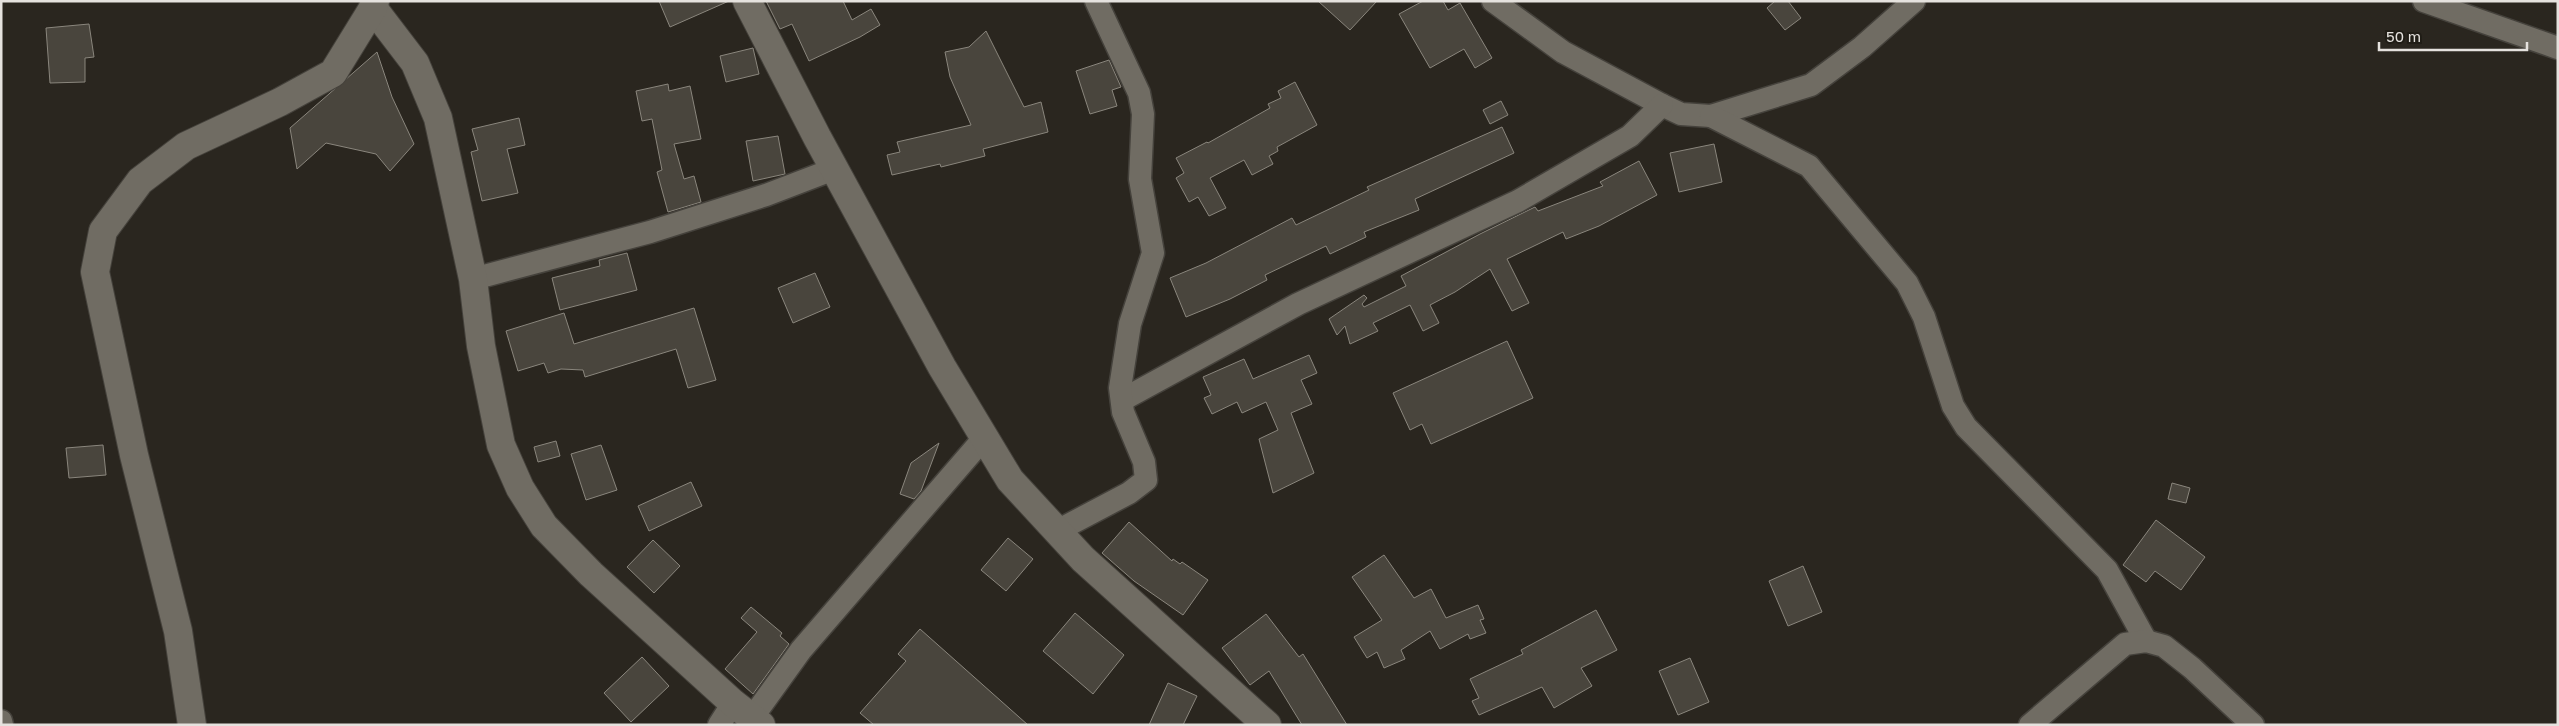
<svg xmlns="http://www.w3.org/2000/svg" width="2559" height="726" font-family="'Golos Text',sans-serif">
	<rect width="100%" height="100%" fill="#2a261f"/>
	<g fill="#49453d" stroke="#8a867d">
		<polygon points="659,1 729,1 670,27"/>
		<polygon points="766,1 843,1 852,20 871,9 880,25 860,37 809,61 792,24 780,29"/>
		<polygon points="1318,1 1377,1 1350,30"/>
		<polygon points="1423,1 1443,1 1448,10 1460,3 1492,58 1475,68 1464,49 1430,68 1399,14"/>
		<polygon points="1775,1 1788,1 1801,18 1785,30 1767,8"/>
		<polygon points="89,24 94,57 85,58 85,82 50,83 46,28"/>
		<polygon points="986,31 1024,107 1041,102 1048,132 983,149 985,156 941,167 940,164 892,175 887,155 900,152 897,142 971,125 950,77 945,52 969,47"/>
		<polygon points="753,48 759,74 726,82 720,56"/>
		<polygon points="377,52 392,97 414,144 390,171 376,154 326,143 297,169 290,128"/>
		<polygon points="1109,60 1121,87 1112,90 1117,106 1090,114 1076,71"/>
		<polygon points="1295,82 1317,125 1277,147 1278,151 1269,156 1273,164 1252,175 1244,160 1210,178 1226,208 1209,216 1198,197 1189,202 1176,178 1184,173 1176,158 1207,142 1208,143 1270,108 1268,104 1281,98 1278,91"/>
		<polygon points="668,84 669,91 690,86 701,139 674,144 684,179 694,176 701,202 668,212 657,172 662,170 652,119 642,121 636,91"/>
		<polygon points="1501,101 1508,115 1490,124 1483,110"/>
		<polygon points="519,118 525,145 507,149 518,193 482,201 471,152 478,150 472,129"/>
		<polygon points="1502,127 1514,153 1415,199 1419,210 1364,232 1366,237 1330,254 1326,246 1265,275 1267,280 1230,299 1186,317 1170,278 1206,263 1292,218 1296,225 1369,190 1367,187"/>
		<polygon points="778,136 785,174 753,181 746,141"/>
		<polygon points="1714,144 1722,182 1679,192 1670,153"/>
		<polygon points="1639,161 1657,195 1599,226 1566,239 1563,232 1507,259 1529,303 1512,311 1490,269 1455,292 1430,305 1439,323 1423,331 1410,305 1373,323 1378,331 1350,344 1345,326 1337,335 1329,319 1364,295 1367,298 1362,304 1364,307 1406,286 1401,276 1480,234 1535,207 1538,211 1603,186 1600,182"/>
		<polygon points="627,253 637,290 560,310 552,278 600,266 599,260"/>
		<polygon points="815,273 830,307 793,323 778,288"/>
		<polygon points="694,308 716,380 688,388 676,349 585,377 583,370 561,369 548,373 544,363 518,371 506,331 564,313 574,344"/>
		<polygon points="1507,341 1533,398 1431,444 1422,424 1410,430 1393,393"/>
		<polygon points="1309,355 1317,373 1301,380 1312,404 1291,413 1314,473 1273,493 1259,439 1278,430 1266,402 1242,413 1237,402 1212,414 1204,398 1211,395 1203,377 1244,359 1253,379"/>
		<polygon points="556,441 560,456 538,462 534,447"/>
		<polygon points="939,443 921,491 914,499 900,494 911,463"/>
		<polygon points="103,445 106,475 69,478 66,448"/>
		<polygon points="601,445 617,490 586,500 571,454"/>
		<polygon points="691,482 702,506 649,531 638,506"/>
		<polygon points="2172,483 2190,488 2186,503 2168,499"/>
		<polygon points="2156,520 2205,557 2181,590 2155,571 2146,582 2123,565"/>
		<polygon points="1129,522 1172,561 1173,559 1180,564 1182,562 1208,580 1183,615 1134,581 1102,553"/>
		<polygon points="1008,538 1033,559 1006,591 981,570"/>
		<polygon points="653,540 680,566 654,593 627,567"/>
		<polygon points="1384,555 1414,598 1431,589 1446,618 1478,605 1484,619 1480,620 1486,633 1470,639 1468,634 1440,649 1430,631 1401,650 1405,659 1384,668 1377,652 1367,658 1354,637 1382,620 1352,577"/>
		<polygon points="1803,566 1822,612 1788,626 1769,581"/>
		<polygon points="751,607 782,633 780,636 789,644 753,694 725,669 757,632 741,618"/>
		<polygon points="1596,610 1617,650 1581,668 1592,686 1554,708 1542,687 1479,715 1472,701 1479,698 1470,679 1523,654 1521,650"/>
		<polygon points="1075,613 1124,655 1093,694 1043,651"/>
		<polygon points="1266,614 1299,657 1303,654 1347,725 1302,725 1269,671 1250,685 1222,648"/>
		<polygon points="920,629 1028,725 874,725 860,713 906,661 898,654"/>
		<polygon points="642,657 669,686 631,722 604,693"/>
		<polygon points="1690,658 1709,702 1678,715 1659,671"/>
		<polygon points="1168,683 1197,696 1183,725 1149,725"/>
	</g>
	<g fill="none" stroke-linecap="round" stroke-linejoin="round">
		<defs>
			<g id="minor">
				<polyline points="1493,1 1563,52 1662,105 1681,114 1711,116 1811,85 1862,47 1914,1"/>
				<polyline points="2424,1 2558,48"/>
				<polyline points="1711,116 1809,166 1907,283 1924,317 1953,406 1966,427 2107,570 2146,641"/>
				<polyline points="473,279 650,232 766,195 834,169"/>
				<polyline points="1122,400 1298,304 1518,201 1630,136 1662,105"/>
				<polyline points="1057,531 1129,493 1146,480 1144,462 1123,412 1120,388 1130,324 1153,253 1140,179 1143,114 1139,93 1096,1"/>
				<polyline points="752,718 801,650 984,438"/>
				<polyline points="1,721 2,725"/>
				<polyline points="719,725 733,703"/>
				<polyline points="2030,725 2125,644 2146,641 2164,646 2192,668 2253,725"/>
			</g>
			<g id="tertiary">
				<polyline points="747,1 817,137 942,367 1010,480 1083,559 1267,725"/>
				<polyline points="373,8 415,63 438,118 473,279 481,346 501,445 520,488 544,526 591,574 733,703 761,725"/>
				<polyline points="192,725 178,631 134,455 95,272 103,231 140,181 186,146 280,102 333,73 373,8 375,1"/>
			</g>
		</defs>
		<use href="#minor" stroke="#45423c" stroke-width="25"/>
		<use href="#tertiary" stroke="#45423c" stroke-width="30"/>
		<use href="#minor" stroke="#706c63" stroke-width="22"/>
		<use href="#tertiary" stroke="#706c63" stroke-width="28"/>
	</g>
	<rect width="2559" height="726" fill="none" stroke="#e5e2de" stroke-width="5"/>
	<path d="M2379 42v8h148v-8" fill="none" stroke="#e5e2de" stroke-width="2.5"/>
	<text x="2386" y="42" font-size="15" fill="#e5e2de" stroke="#201d16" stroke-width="4" paint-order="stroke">50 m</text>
</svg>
